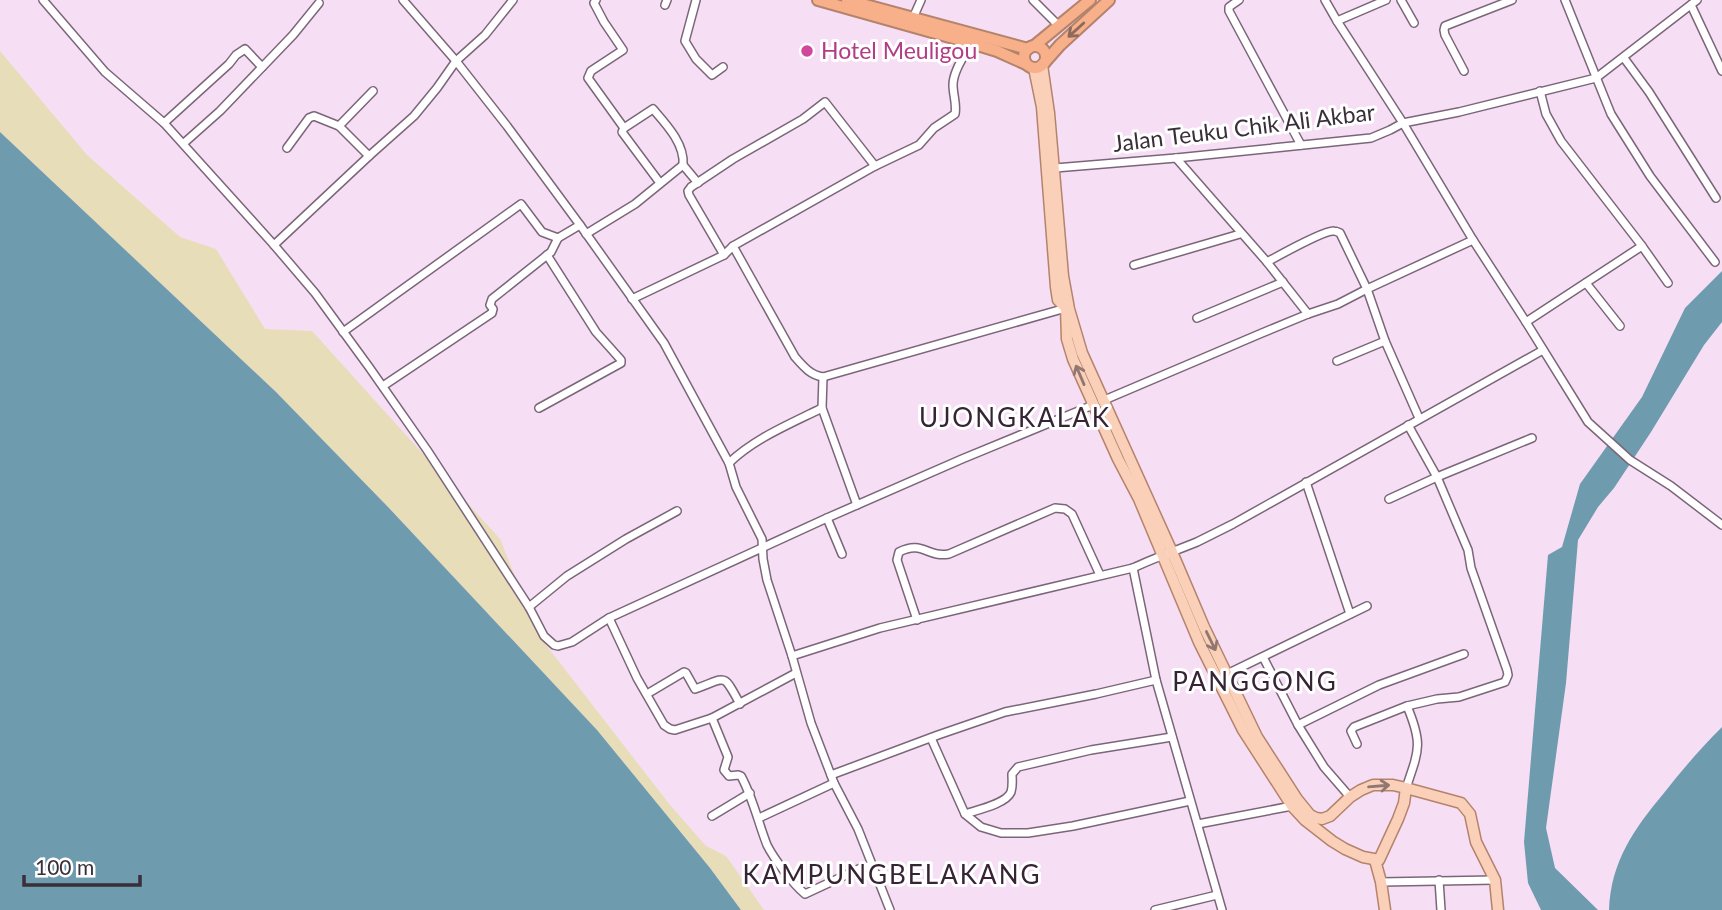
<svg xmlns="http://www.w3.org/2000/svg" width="1722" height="910" font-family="Lato,sans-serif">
	<rect width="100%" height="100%" fill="#f6def4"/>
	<polygon fill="#e7ddb8" points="0,51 87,155 180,237 216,249 265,329 312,331 500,539 539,636 670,805 706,846 726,856 764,910 741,910 710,868 597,730 388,507 276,392 0,132"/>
	<g fill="#6e9bad">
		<polygon points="0,132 276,392 388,507 597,730 710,868 741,910 0,910"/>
		<polygon points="1722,271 1722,322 1704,345 1651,432 1614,488 1598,507 1578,540 1566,683 1546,828 1555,868 1598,910 1541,910 1528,883 1524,842 1548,555 1562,547 1580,484 1642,397 1685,308"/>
		<path d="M1722,727V910H1609C1611,861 1634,829 1664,793C1682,770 1701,748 1722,727Z"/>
	</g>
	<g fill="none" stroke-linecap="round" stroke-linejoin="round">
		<defs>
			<g id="minor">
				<polyline points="43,0 105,72 164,123 274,245 369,156 414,116 437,88 456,61 485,35 513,0"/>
				<polyline points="403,0 456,61 507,126 580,225 664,343 729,463 736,487 762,539 763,559 767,580 792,656 811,723 834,783 858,829 890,910"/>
				<polyline points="596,0 594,3 604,22 623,50 591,71 588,78 624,128"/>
				<polyline points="696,0 685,41 696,59 712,75 723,67"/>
				<polyline points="1033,0 1059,26"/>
				<polyline points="1239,0 1229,7 1229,11 1301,145"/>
				<polyline points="1325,0 1337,21 1403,123 1473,240 1526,322 1588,422 1630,460 1671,486 1722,525"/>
				<polyline points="1401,0 1414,23"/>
				<polyline points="1565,0 1611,114 1650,176 1715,262"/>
				<polyline points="665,5 667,0"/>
				<polyline points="1691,5 1722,71"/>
				<polyline points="913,18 921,0"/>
				<polyline points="1337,21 1386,0"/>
				<polyline points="1624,58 1649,92 1716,198"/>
				<polyline points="1464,71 1445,35 1444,30 1445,26 1512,0"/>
				<polyline points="1540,91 1546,114 1561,141 1642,246"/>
				<polyline points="164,123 229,64 236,55 245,49 262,67"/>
				<polyline points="339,126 373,91"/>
				<polyline points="184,143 220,111 293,35 319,3"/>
				<polyline points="287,148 309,118 314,116 339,126 369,156"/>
				<polyline points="1176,158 1267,262 1308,314"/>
				<polyline points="683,165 698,183"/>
				<polyline points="1055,168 1176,158 1371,138 1390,130 1403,123 1459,112 1596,78 1697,0"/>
				<path d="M586,234L635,204L683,165C685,144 666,124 653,109L624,128L622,132L660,183"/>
				<polyline points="274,245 315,293 369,367 427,450 529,607 544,636 554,645 558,646 572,642 609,618 827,518 962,459 1093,405"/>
				<path d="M733,246L795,357C803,366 810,375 823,377L1066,308"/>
				<polyline points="724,255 689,195 688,191 691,187 733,159 803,119 825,102 875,166"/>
				<path d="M1267,262C1278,256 1324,230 1334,231C1336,231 1338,232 1340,233L1367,289L1385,341L1419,418"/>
				<polyline points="1134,265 1240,234"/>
				<polyline points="1586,283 1620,326"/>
				<path d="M632,299L724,255L733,246L875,166L919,145L934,128L955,114C957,104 953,95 953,85C953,71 965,55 971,43"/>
				<polyline points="1197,318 1283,282"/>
				<polyline points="1526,322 1642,246 1668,283"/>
				<polyline points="343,332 521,204 542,232 558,238"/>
				<polyline points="1337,361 1385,341"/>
				<polyline points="823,377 822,408 857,505"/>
				<polyline points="383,386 492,313 493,309 490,305 492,299 551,252 558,238 580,225"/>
				<polyline points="1102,401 1262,333 1308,314 1338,304 1367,289 1473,240"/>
				<polyline points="539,408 621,363 621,360 596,332 547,255"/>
				<path d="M729,463C755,438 790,424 822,408"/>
				<polyline points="1306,482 1350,614"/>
				<polyline points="1389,499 1437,477 1532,438"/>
				<polyline points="827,518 842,554"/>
				<polyline points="1133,568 1156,680 1222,910"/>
				<polyline points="529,607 567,576 626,539 677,511"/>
				<polyline points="609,618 637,678 664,725 670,729 675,730 712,718 796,673"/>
				<path d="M917,620L897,560L899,552C923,540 927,558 949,554L1055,508L1065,509L1072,514L1100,575"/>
				<path d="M792,656L880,628L1133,568C1154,558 1175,551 1197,542C1209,536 1221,530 1233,524L1543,350"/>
				<polyline points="1263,657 1298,725 1324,767 1350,797"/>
				<polyline points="1227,674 1367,606"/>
				<path d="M647,694L684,672L686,673L695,689C727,678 722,671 740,704"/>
				<path d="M712,718L728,757L724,770L729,776L738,775L741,776C753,798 758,822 767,845C774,859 793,884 805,894L863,867L871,866"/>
				<polyline points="1298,725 1379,685 1464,654"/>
				<polyline points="931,738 965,814 981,827 1001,833 1028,833 1073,826 1190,801"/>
				<polyline points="1357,744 1351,731 1354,727 1407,706 1437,699 1459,697 1505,682 1508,675 1507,670 1471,568 1468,550 1437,477 1408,425"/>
				<polyline points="831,775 938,735 1005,712 1096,694 1156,680"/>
				<path d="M1406,788C1419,750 1423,744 1407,706"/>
				<path d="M965,814C977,810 1006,804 1011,792C1013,786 1012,780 1012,774L1018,767L1091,750L1172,737"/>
				<polyline points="712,816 750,793"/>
				<polyline points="759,818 834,783"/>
				<polyline points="1198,824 1292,806"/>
				<polyline points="1439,880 1441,910"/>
				<polyline points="1381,882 1495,880"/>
				<polyline points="1155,910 1217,895"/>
			</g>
			<g id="major">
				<polyline points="1042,65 1049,113 1063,276 1069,309 1082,353 1172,552 1204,627 1257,737 1297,799 1310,815 1316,818 1322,819 1330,816 1350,797 1361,790 1373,785 1393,785 1406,788 1461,803 1470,814 1476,842 1495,880 1498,910"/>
				<polyline points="1034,68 1042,107 1056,287 1058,300 1066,308 1067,339 1073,359 1118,459 1139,499 1199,642 1243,730 1292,806 1305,820 1332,841 1345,849 1363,857 1379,860 1398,819 1404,803 1406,788"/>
				<polyline points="1375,860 1381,882 1385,910"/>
			</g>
			<g id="highway">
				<polyline points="818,0 971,43 997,51 1026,64"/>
				<polyline points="847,0 1028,49"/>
				<polyline points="1034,46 1090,0"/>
				<circle cx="1035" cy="57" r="11"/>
				<polyline points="1045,62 1060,45 1109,0"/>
			</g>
		</defs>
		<use href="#minor" stroke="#7b6679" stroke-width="10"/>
		<use href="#major" stroke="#b4836d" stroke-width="13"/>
		<use href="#highway" stroke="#b4836d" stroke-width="14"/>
		<use href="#minor" stroke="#fff" stroke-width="7"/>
		<use href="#major" stroke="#fad0b8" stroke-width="10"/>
		<use href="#highway" stroke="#f7b089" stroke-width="10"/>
	</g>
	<defs><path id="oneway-shaft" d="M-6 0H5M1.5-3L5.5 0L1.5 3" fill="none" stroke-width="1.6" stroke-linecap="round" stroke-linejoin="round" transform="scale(1.75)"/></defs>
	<use stroke="#8e695c" href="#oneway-shaft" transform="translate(1076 30) rotate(138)"/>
	<g stroke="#907772">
		<use href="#oneway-shaft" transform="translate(1080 375) rotate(-113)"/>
		<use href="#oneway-shaft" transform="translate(1211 641) rotate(64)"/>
		<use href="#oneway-shaft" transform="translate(1379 786) rotate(-5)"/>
	</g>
	<circle fill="#d1479c" stroke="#fff" stroke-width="2.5" cx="807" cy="51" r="7"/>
	<g text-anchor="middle" stroke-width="6" stroke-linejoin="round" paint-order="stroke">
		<g font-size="23" fill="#b23c85" stroke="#fff" text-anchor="start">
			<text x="821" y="59">Hotel Meuligou</text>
		</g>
		<g font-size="23" fill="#392f38" stroke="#fff">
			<text transform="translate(1244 128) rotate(-7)" y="8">Jalan Teuku Chik Ali Akbar</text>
		</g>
		<g font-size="26" letter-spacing="2" fill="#362435" stroke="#fff">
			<text x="1015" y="427">UJONGKALAK</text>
			<text x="1255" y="691">PANGGONG</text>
			<text x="892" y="884">KAMPUNGBELAKANG</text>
		</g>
	</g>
	<path d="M24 875v10h116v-10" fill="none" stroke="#392f38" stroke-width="3.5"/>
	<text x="35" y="875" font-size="21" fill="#392f38" stroke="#ffffff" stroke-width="5" paint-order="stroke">100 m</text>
</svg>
